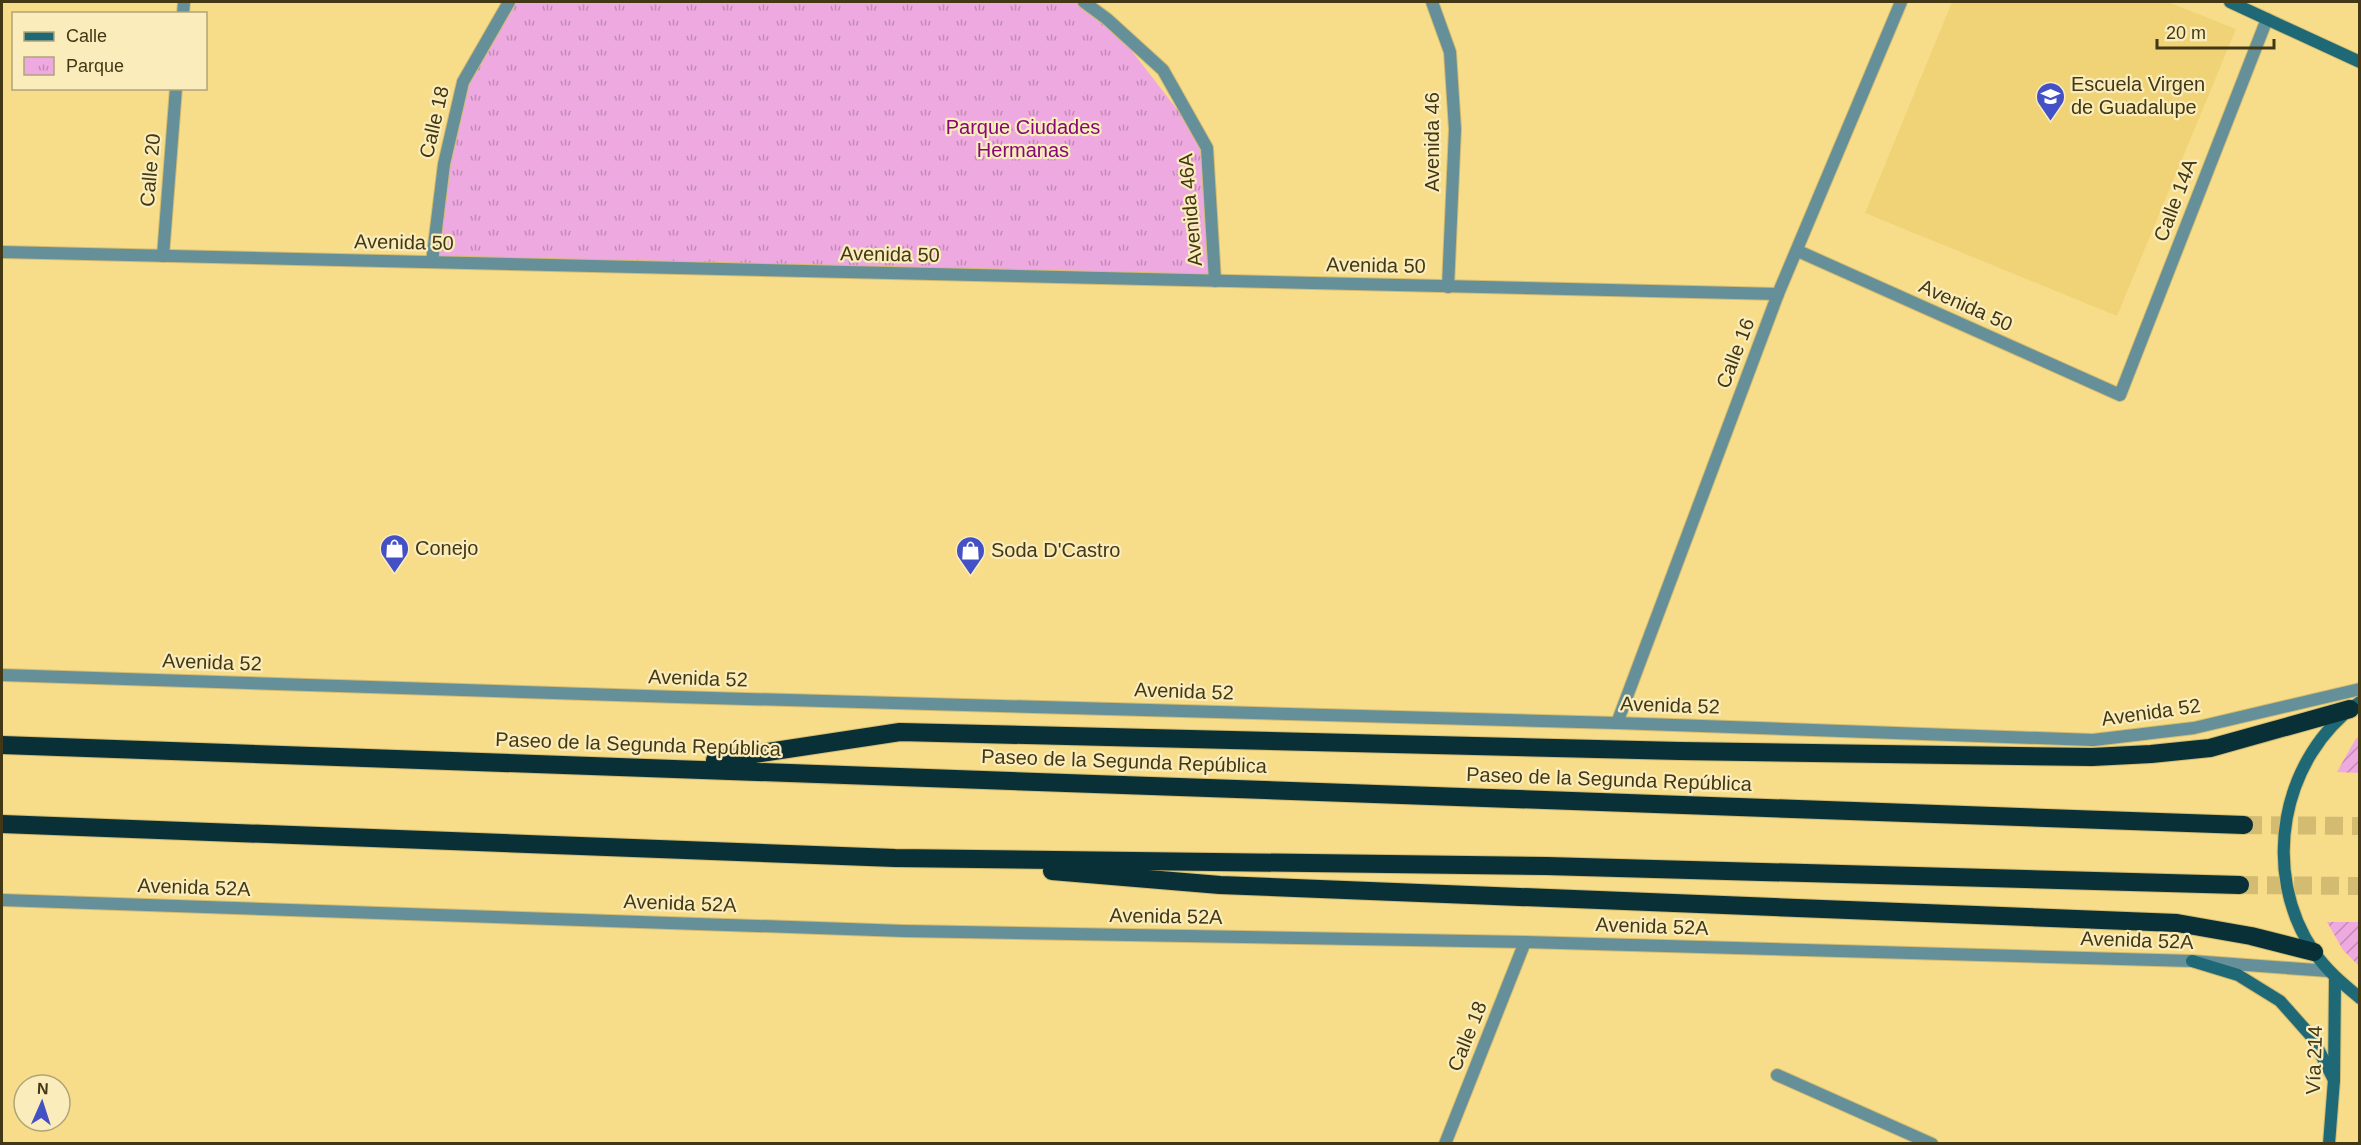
<svg xmlns="http://www.w3.org/2000/svg" width="2361" height="1145" font-family="Helvetica,sans-serif">
	<defs>
		<pattern id="park-tufts" width="24" height="20" patternUnits="userSpaceOnUse" patternTransform="scale(1.5)"><rect width="24" height="20" fill="#eda9e0"/><path d="M3 7l-1-3M5 7V3M7 7l1-3M15 17l-1-3M17 17v-4M19 17l1-3" fill="none" stroke="#c28bb4"/></pattern>
		<pattern id="garden-furrows" width="10" height="10" patternUnits="userSpaceOnUse" patternTransform="scale(1.5)"><rect width="10" height="10" fill="#eda9e0"/><path d="M-1 1l2-2M0 10L10 0M9 11l2-2" fill="none" stroke="#c28bb4"/></pattern>
	</defs>
	<rect width="100%" height="100%" fill="#f7dd89"/>
	<polygon fill="#efd376" points="1952,2 2168,2 2236,29 2117,316 1865,213"/>
	<polygon fill="url(#park-tufts)" points="509,2 1084,2 1107,19 1207,148 1215,281 432,262 463,82"/>
	<g fill="url(#garden-furrows)">
		<polygon points="2359,736 2359,773 2337,772 2355,740"/>
		<polygon points="2327,922 2359,922 2359,966 2343,950"/>
	</g>
	<g fill="none" stroke-linecap="round" stroke-linejoin="round">
		<g stroke="#d3bc72" stroke-width="18" stroke-dasharray="18 9" stroke-linecap="butt">
			<polyline points="2244,825 2360,826"/>
			<polyline points="2240,885 2360,886"/>
		</g>
		<defs>
			<polyline id="lane" points="1777,1075 1932,1144"/>
			<g id="street">
				<polyline points="1084,2 1107,19 1163,70 1207,148 1215,281"/>
				<polyline points="1432,2 1450,52 1455,129 1448,287"/>
				<polyline points="183,14 184,2"/>
				<polyline points="1798,251 2120,395 2267,19"/>
				<polyline points="2,252 1778,294"/>
				<polyline points="163,256 176,88"/>
				<polyline points="432,262 444,164 463,82 509,2"/>
				<polyline points="2,675 677,697 1617,723 2093,740 2194,728 2360,689"/>
				<polyline points="1617,723 1778,294 1901,2"/>
				<polyline points="2,900 904,931 1525,942 2192,961 2329,971"/>
				<polyline points="1445,1144 1525,942"/>
			</g>
			<g id="secondary">
				<polyline points="2230,2 2360,62"/>
				<path d="M2360,702C2280,757 2260,873 2314,952C2327,971 2343,984 2360,998"/>
				<polyline points="2192,961 2238,975 2280,1001 2312,1037 2334,1080"/>
				<polyline points="2329,1144 2334,1080 2335,978"/>
			</g>
			<g id="highway">
				<polyline points="2,745 2244,825"/>
				<polyline points="715,760 900,732 1680,751 2092,757 2151,754 2210,748 2350,709"/>
				<polyline points="2,824 895,858 1546,866 2240,885"/>
				<polyline points="1052,871 1220,885 2177,923 2251,936 2314,952"/>
			</g>
		</defs>
		<use href="#lane" stroke="#d3bc72" stroke-width="14"/>
		<use href="#street" stroke="#d3bc72" stroke-width="14"/>
		<use href="#secondary" stroke="#d3bc72" stroke-width="14"/>
		<use href="#highway" stroke="#d3bc72" stroke-width="20"/>
		<use href="#lane" stroke="#658f99" stroke-width="12"/>
		<use href="#street" stroke="#658f99" stroke-width="12"/>
		<use href="#secondary" stroke="#1f6977" stroke-width="12"/>
		<use href="#highway" stroke="#092f37" stroke-width="18"/>
	</g>
	<defs>
		<symbol id="school-pin" viewBox="-11 -11 22 30"><path d="M0 17L-7.5 6A9.5 9.5 0 1 1 7.5 6Z" fill="#4450c5" stroke="#faecbb"/><path d="M0-5L7-2L0 1L-7-2ZM-4 1L0 2.5L4 1V4Q0 6-4 4Z" fill="#fff"/></symbol>
		<symbol id="shop-pin" viewBox="-11 -11 22 30"><path d="M0 17L-7.5 6A9.5 9.5 0 1 1 7.5 6Z" fill="#4450c5" stroke="#faecbb"/><path d="M-5-2.5h2.3a2.7 3.5 0 0 1 5.4 0H5L5.5 6h-11ZM-1.5-2.5h3a1.5 2.3 0 0 0-3 0Z" fill="#fff"/></symbol>
	</defs>
	<g fill-rule="evenodd">
		<use href="#school-pin" x="2034" y="80" width="33" height="45"/>
		<use href="#shop-pin" x="378" y="532" width="33" height="45"/>
		<use href="#shop-pin" x="954" y="534" width="33" height="45"/>
	</g>
	<g text-anchor="middle" stroke-width="4.5" stroke-linejoin="round" paint-order="stroke">
		<g font-size="20" fill="#423815" stroke="#faecbb" text-anchor="start">
			<text x="2071" y="91">Escuela Virgen<tspan x="2071" dy="23">de Guadalupe</tspan></text>
			<text x="415" y="555">Conejo</text>
			<text x="991" y="557">Soda D'Castro</text>
		</g>
		<g font-size="20" fill="#423815" stroke="#faecbb">
			<text transform="translate(434 122) rotate(-77)" y="7">Calle 18</text>
			<text transform="translate(1432 142) rotate(-90)" y="7">Avenida 46</text>
			<text transform="translate(150 170) rotate(-85)" y="7">Calle 20</text>
			<text transform="translate(2175 200) rotate(-69)" y="7">Calle 14A</text>
			<text transform="translate(1190 210) rotate(-95)" y="7">Avenida 46A</text>
			<text transform="translate(404 242) rotate(1)" y="7">Avenida 50</text>
			<text transform="translate(890 254) rotate(1)" y="7">Avenida 50</text>
			<text transform="translate(1376 265) rotate(1)" y="7">Avenida 50</text>
			<text transform="translate(1966 305) rotate(24)" y="7">Avenida 50</text>
			<text transform="translate(1735 353) rotate(-69)" y="7">Calle 16</text>
			<text transform="translate(212 662) rotate(2)" y="7">Avenida 52</text>
			<text transform="translate(698 678) rotate(2)" y="7">Avenida 52</text>
			<text transform="translate(1184 691) rotate(2)" y="7">Avenida 52</text>
			<text transform="translate(1670 705) rotate(2)" y="7">Avenida 52</text>
			<text transform="translate(2151 712) rotate(-8)" y="7">Avenida 52</text>
			<text transform="translate(638 744) rotate(2)" y="7">Paseo de la Segunda República</text>
			<text transform="translate(1124 761) rotate(2)" y="7">Paseo de la Segunda República</text>
			<text transform="translate(1609 779) rotate(2)" y="7">Paseo de la Segunda República</text>
			<text transform="translate(194 887) rotate(2)" y="7">Avenida 52A</text>
			<text transform="translate(680 903) rotate(2)" y="7">Avenida 52A</text>
			<text transform="translate(1166 916) rotate(1)" y="7">Avenida 52A</text>
			<text transform="translate(1652 926) rotate(2)" y="7">Avenida 52A</text>
			<text transform="translate(2137 940) rotate(2)" y="7">Avenida 52A</text>
			<text transform="translate(1467 1036) rotate(-68)" y="7">Calle 18</text>
			<text transform="translate(2314 1060) rotate(-88)" y="7">Vía 214</text>
		</g>
		<g font-size="20" fill="#86077a" stroke="#faecbb">
			<text x="1023" y="134">Parque Ciudades<tspan x="1023" dy="23">Hermanas</tspan></text>
		</g>
	</g>
	<rect width="2361" height="1145" fill="none" stroke="#423815" stroke-width="6"/>
	<rect x="12" y="12" width="195" height="78" fill="#faecbb" stroke="#b0a479" stroke-width="1.5"/>
	<rect x="24" y="32" width="30" height="9" fill="#1f6977" stroke="#b0a479" stroke-width="1.5"/>
	<text x="66" y="42" font-size="18" fill="#423815">Calle</text>
	<rect x="24" y="57" width="30" height="18" fill="url(#park-tufts)" stroke="#b0a479" stroke-width="1.5"/>
	<text x="66" y="72" font-size="18" fill="#423815">Parque</text>
	<g transform="translate(42 1103) rotate(3)"><circle r="28" fill="#faecbb" stroke="#b0a479" stroke-width="1.5"/>
	<path d="M0-4.5L10 22L0 15L-10 22Z" fill="#4450c5"/>
	<text y="-9" font-size="16" font-weight="bold" text-anchor="middle" fill="#423815">N</text>
	</g>
	<path d="M2157 39v9h117v-9" fill="none" stroke="#423815" stroke-width="3"/>
	<text x="2166" y="39" font-size="18" fill="#423815" stroke="#faecbb" stroke-width="4.5" paint-order="stroke">20 m</text>
</svg>
